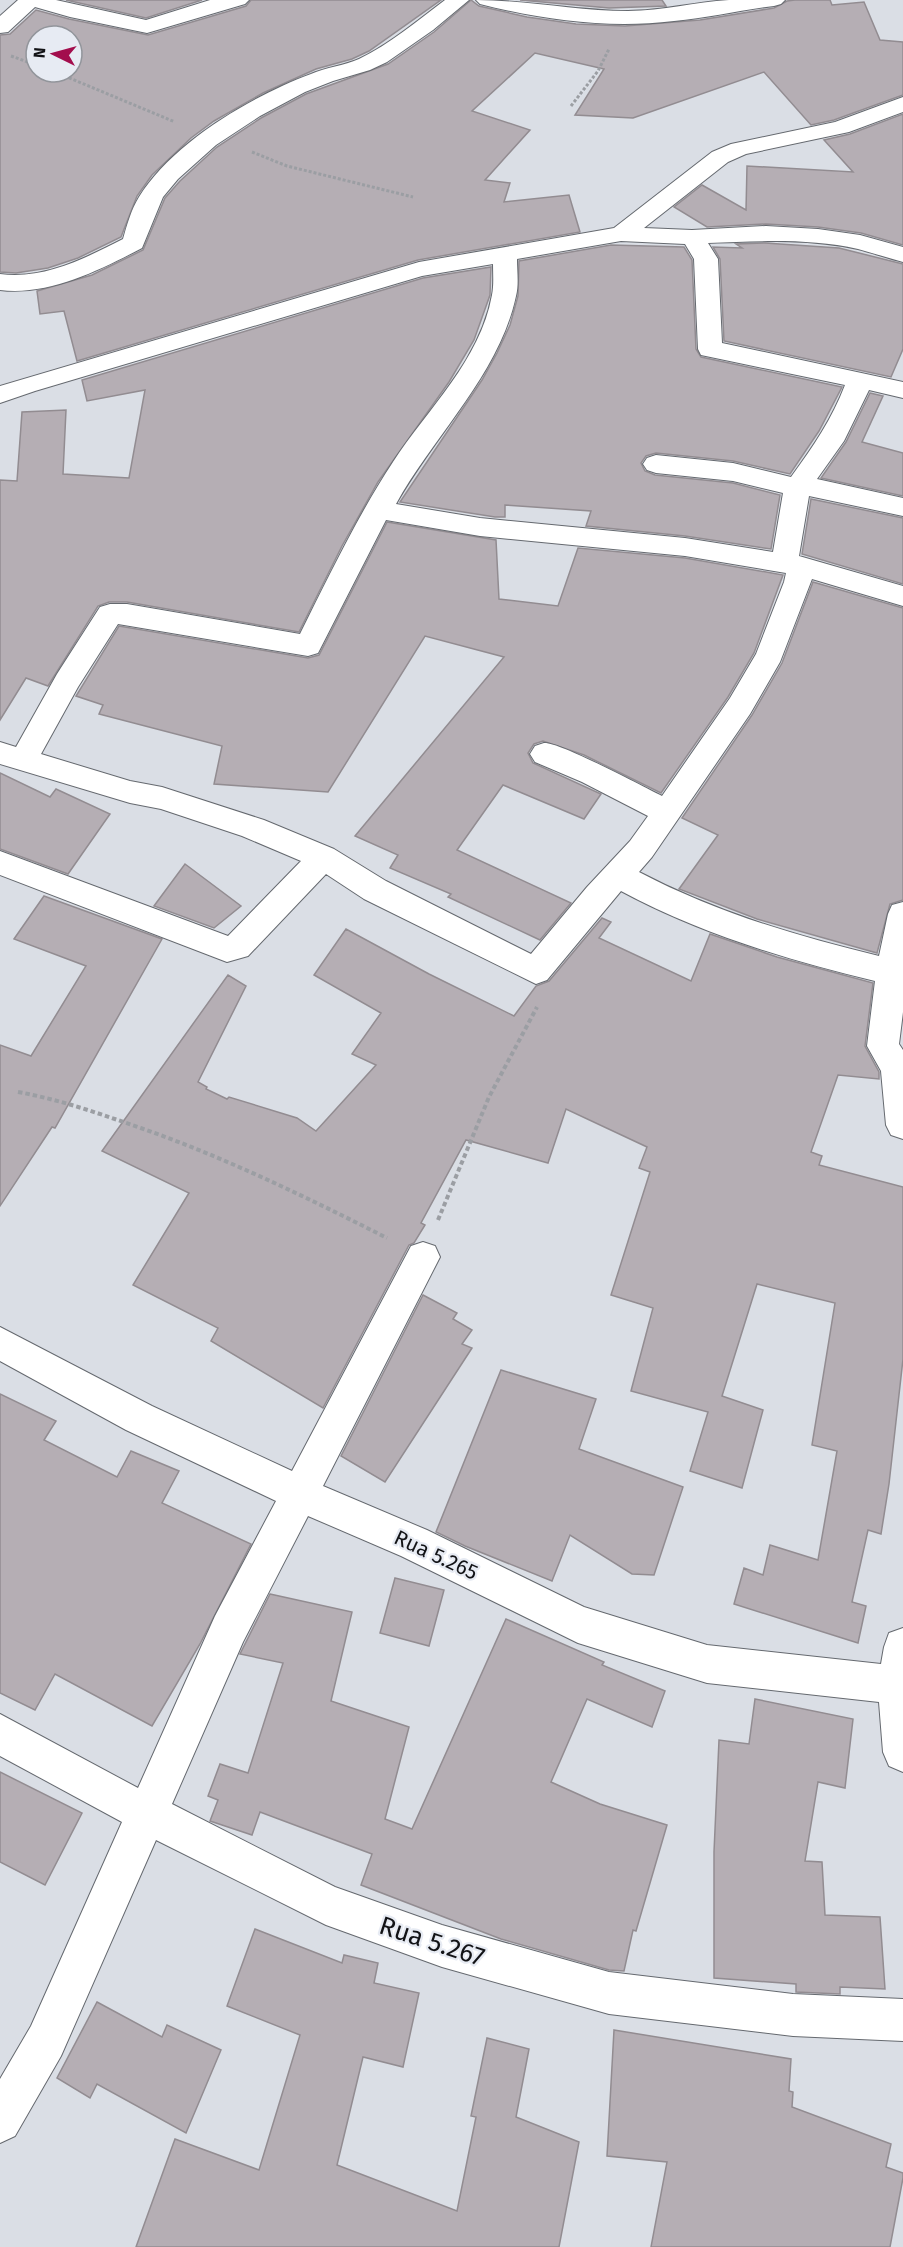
<svg xmlns="http://www.w3.org/2000/svg" width="903" height="2247" font-family="'Fira Sans',sans-serif">
	<rect width="100%" height="100%" fill="#dadee5"/>
	<g fill="#b5aeb4" stroke="#928c91" stroke-width="1.5" fill-rule="evenodd">
		<polygon points="66,0 202,0 146,18"/>
		<path d="M251,0H441L369,51L352,59L316,69L263,93L214,121L191,138L152,175L137,196L121,237L78,258L48,268L16,273L0,272V35L10,34L36,10L69,19L148,35L246,6ZM36,36H72V72H36Z"/>
		<polygon points="471,0 479,6 527,17 576,24 625,26 700,20 774,8 787,1 795,0 830,0 832,5 864,2 880,40 903,42 903,95 834,120 811,125 764,72 633,118 575,115 604,69 535,53 472,111 530,130 485,180 510,183 504,202 569,195 580,232 418,260 77,361 64,311 40,314 37,291 92,275 143,250 165,198 180,181 217,147 261,118 306,94 388,64 434,32"/>
		<polygon points="520,0 662,0 666,6 609,8"/>
		<polygon points="903,114 903,245 861,233 818,227 766,224 707,227 674,207 702,185 746,210 747,166 853,172 824,140 850,134"/>
		<polygon points="765,243 839,248 903,264 903,349 891,377 724,341 720,259 713,247 742,248 736,244"/>
		<polygon points="611,245 684,247 692,260 696,349 701,357 842,387 819,431 790,474 733,461 656,453 646,456 641,463 645,471 655,475 733,483 780,495 771,549 685,536 586,526 591,511 505,505 505,517 495,517 400,502 482,380 497,353 510,325 518,296 519,261"/>
		<polygon points="491,267 490,295 474,340 449,382 378,482 342,546 299,632 127,602 109,602 98,606 48,686 26,678 0,720 0,480 17,481 22,412 66,410 63,474 129,478 145,390 87,401 82,380 423,278"/>
		<polygon points="870,393 883,396 862,442 903,453 903,496 821,478 846,442"/>
		<polygon points="811,499 903,518 903,584 802,554"/>
		<polygon points="387,522 496,540 499,599 558,606 578,548 685,558 783,575 754,653 728,697 661,793 584,755 543,741 534,744 528,753 533,763 601,794 584,819 503,785 457,850 571,903 540,940 448,897 451,894 390,868 398,855 355,836 504,657 425,636 328,792 214,784 222,746 99,714 103,705 76,696 119,626 308,658 319,655"/>
		<polygon points="813,582 903,608 903,900 890,904 877,953 757,919 679,889 718,835 682,818 752,715 782,663"/>
		<polygon points="0,773 50,797 56,789 110,814 68,874 0,849"/>
		<polygon points="185,864 241,906 214,928 154,906"/>
		<polygon points="44,896 162,939 55,1128 52,1127 0,1206 0,1045 31,1056 86,966 14,939"/>
		<polygon points="602,918 611,922 599,938 691,981 710,934 777,957 873,983 865,1046 879,1072 879,1079 838,1075 811,1152 822,1156 819,1165 903,1187 903,1359 889,1484 881,1534 868,1530 852,1602 866,1606 858,1643 734,1604 744,1568 763,1575 770,1545 818,1560 837,1451 812,1445 835,1303 757,1284 722,1396 763,1410 742,1488 690,1471 708,1412 631,1391 653,1308 611,1295 650,1172 639,1168 647,1147 566,1109 548,1163 466,1140 421,1223 425,1225 414,1243 409,1245 323,1408 211,1341 218,1328 133,1285 189,1193 102,1151 228,975 246,986 198,1082 207,1087 206,1089 227,1099 229,1097 297,1118 316,1131 376,1065 352,1054 381,1013 314,975 346,929 429,974 514,1016 536,986 549,981"/>
		<polygon points="423,1295 457,1313 453,1319 472,1330 462,1344 472,1348 385,1482 341,1456"/>
		<polygon points="501,1370 596,1399 579,1449 683,1487 654,1575 632,1574 570,1535 552,1581 465,1546 436,1532"/>
		<polygon points="0,1394 56,1421 44,1440 117,1477 131,1451 179,1471 162,1503 251,1544 200,1644 152,1726 55,1674 35,1710 0,1693"/>
		<polygon points="395,1578 444,1590 429,1646 380,1633"/>
		<polygon points="270,1594 352,1612 331,1701 409,1727 385,1819 412,1829 506,1619 604,1662 602,1665 665,1691 652,1727 587,1699 551,1782 600,1804 667,1825 636,1931 633,1930 624,1971 609,1970 501,1939 361,1885 372,1854 260,1812 252,1835 210,1821 218,1800 208,1796 220,1764 248,1773 283,1663 240,1654"/>
		<polygon points="755,1699 853,1719 845,1788 818,1782 805,1861 822,1862 825,1915 880,1917 885,1989 840,1987 840,1994 796,1992 796,1984 714,1978 714,1852 719,1740 749,1744"/>
		<polygon points="0,1772 82,1813 45,1885 0,1862"/>
		<polygon points="255,1929 342,1963 344,1955 378,1963 374,1983 419,1993 403,2067 363,2057 337,2165 457,2211 476,2117 471,2116 487,2038 529,2049 516,2117 579,2142 559,2247 136,2247 175,2139 259,2170 300,2035 227,2006"/>
		<polygon points="97,2002 162,2037 167,2025 221,2050 186,2133 97,2084 90,2098 57,2078"/>
		<polygon points="614,2030 791,2059 789,2091 793,2092 792,2107 891,2144 886,2167 903,2173 903,2178 890,2247 651,2247 667,2162 607,2156"/>
	</g>
	<g fill="none" stroke-linecap="round" stroke-linejoin="round">
		<defs>
			<g id="street">
				<polygon points="18,0 56,0 146,20 210,0 249,0 245,4 147,33 70,17 35,7 8,32 0,33 0,16"/>
				<path d="M445,0H469L433,30L387,62L370,70L333,81L305,92L260,116L216,145L178,179L163,197L142,248C100,270 49,296 0,290V274C43,280 86,258 123,239C127,225 131,210 139,197C173,142 252,96 311,74C326,67 344,66 359,59C390,44 417,21 445,0Z"/>
				<path d="M476,0C527,0 577,11 628,11C663,11 695,2 729,0C747,0 766,0 785,0L781,4L774,6C741,10 708,18 674,21C609,29 543,20 480,4Z"/>
				<path d="M903,97V112L849,132L746,154L728,162L644,228L692,230L766,226L818,229L860,235L903,247V262C888,258 873,253 858,249C809,238 758,241 708,243L718,259L722,343L903,382V398L869,390L844,441L817,479L903,498V516L809,496L799,556L903,586V606L812,579L780,662L750,714L652,857L639,872C715,912 796,936 879,956L888,914L892,905L903,902V1012L899,1044L903,1050V1139L891,1135L886,1125L881,1071L867,1046L875,981C788,960 701,934 621,891L547,980L536,984L364,899L326,874L248,956L227,962L0,875V851L228,936L301,861L242,836L161,809L130,803L0,764V742L16,747L57,674L100,607L110,604H127L300,634C329,576 357,517 393,462C428,408 480,361 492,295C494,285 493,274 493,264L422,276L35,391L0,403V386L419,262L614,228L712,152L731,144L835,122ZM621,241L685,244L694,259L698,349L701,355L845,385C832,419 813,447 791,477L733,463L656,455L647,458L643,464L647,470L656,473L733,481L783,493L773,552L685,538L480,518L396,504C434,435 499,375 516,296C519,285 517,271 517,259ZM386,520L480,536L685,556L786,573L784,582L756,654L730,698L662,796C642,786 560,742 544,743C541,744 538,745 535,746L530,754L535,762L582,782L648,816L630,841L587,887L531,954L386,881L334,849L264,820L162,787L130,781L41,754L78,687L118,624L308,656L318,653Z"/>
				<polygon points="423,1242 435,1246 440,1257 323,1486 427,1530 584,1607 707,1645 881,1664 884,1647 889,1633 903,1628 903,1772 889,1766 883,1752 879,1702 707,1683 578,1643 401,1556 308,1516 243,1642 172,1804 335,1887 442,1925 609,1972 793,1994 903,1999 903,2041 793,2036 609,2014 442,1967 326,1925 156,1840 61,2056 15,2136 0,2143 0,2079 31,2026 122,1822 0,1756 0,1714 138,1788 215,1616 276,1501 126,1430 0,1361 0,1327 152,1406 292,1471 411,1246"/>
			</g>
		</defs>
		<use href="#street" stroke="#65696f" stroke-width="2"/>
		<g stroke="#9b9ea3" stroke-width="3" stroke-dasharray="3 2" stroke-linecap="butt">
			<polyline points="11,56 36,65"/>
			<polyline points="55,72 175,122"/>
			<polyline points="571,106 598,71 609,49"/>
			<polyline points="252,152 287,166 413,197"/>
		</g>
		<g stroke="#9b9ea3" stroke-width="4" stroke-dasharray="4.5 3" stroke-linecap="butt">
			<path d="M18,1092C57,1099 95,1112 132,1125C220,1155 304,1196 387,1238"/>
			<polyline points="438,1220 489,1097 537,1007"/>
		</g>
		<use href="#street" fill="#fff" fill-rule="evenodd"/>
	</g>
	<g text-anchor="middle" stroke-width="4.5" stroke-linejoin="round" paint-order="stroke">
		<g font-size="21" fill="#121316" stroke="#e7ebf3">
			<text transform="translate(436 1555) rotate(25)" y="7">Rua 5.265</text>
		</g>
		<g font-size="26" fill="#121316" stroke="#e7ebf3">
			<text transform="translate(432 1941) rotate(18)" y="9">Rua 5.267</text>
		</g>
	</g>
	<g transform="translate(54 54) rotate(275)"><circle r="28" fill="#e7ebf3" stroke="#92959b" stroke-width="1.5"/>
	<path d="M0-4.5L10 22L0 15L-10 22Z" fill="#a30d4d"/>
	<text y="-9" font-size="16" font-weight="bold" text-anchor="middle" fill="#121316">N</text>
	</g>
</svg>
